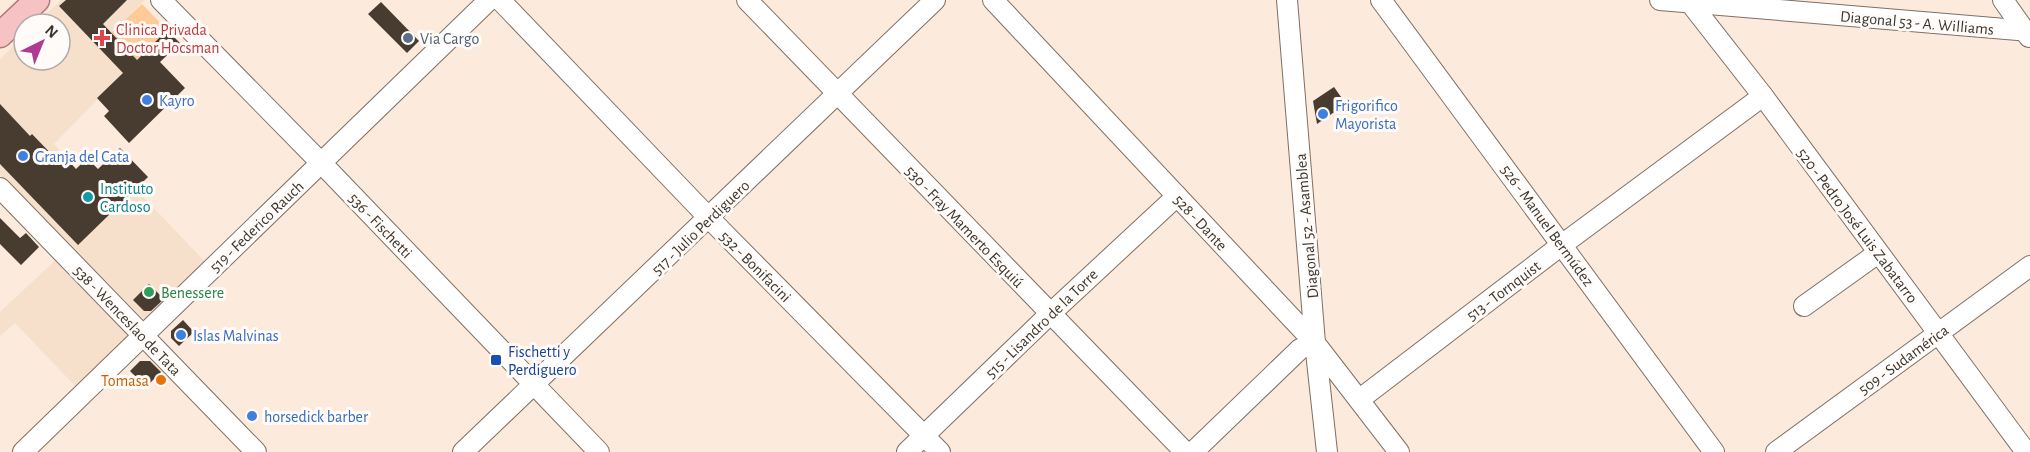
<svg xmlns="http://www.w3.org/2000/svg" width="2030" height="452" font-family="'Alegreya Sans',sans-serif">
	<rect width="100%" height="100%" fill="#fcebdc"/>
	<g fill="#f7e0cb">
		<polygon points="61,0 145,0 111,33 136,60 54,144 76,169 87,158 98,169 129,171 135,164 148,177 136,189 207,264 153,317 145,320 0,175 0,59 24,36 24,60 60,60 60,24 36,24"/>
		<polygon points="60,256 129,333 128,341 79,390 15,323 0,336 0,312"/>
	</g>
	<polygon fill="#feca98" points="142,4 167,30 136,60 111,33"/>
	<g fill="#483b2f">
		<polygon points="66,0 127,0 103,24 137,60 167,30 180,43 160,62 185,88 129,143 104,116 109,111 97,98 123,73 59,6"/>
		<polygon points="381,2 419,41 407,53 368,14"/>
		<polygon points="1334,87 1346,104 1317,124 1313,101"/>
		<polygon points="0,104 30,136 32,134 58,161 63,155 76,169 87,158 98,169 120,148 148,177 78,245 0,164"/>
		<polygon points="0,218 20,238 26,233 39,247 21,265 0,244"/>
		<polygon points="149,284 164,299 151,311 144,311 133,300"/>
		<polygon points="183,320 194,332 179,346 171,338 171,331"/>
		<polygon points="140,361 150,361 161,372 146,387 130,371"/>
	</g>
	<g fill="none" stroke-linecap="round" stroke-linejoin="round">
		<defs>
			<g id="minor">
				<polyline points="161,0 331,173 599,452"/>
				<polyline points="500,0 709,218 940,452"/>
				<polyline points="747,0 1185,452"/>
				<polyline points="993,0 1315,343 1399,452"/>
				<polyline points="1287,0 1315,343 1327,452"/>
				<polyline points="1381,0 1714,452"/>
				<polyline points="1660,0 2030,31"/>
				<polyline points="1688,0 1763,96 2026,452"/>
				<polyline points="2003,0 2029,37"/>
				<polyline points="0,188 256,452"/>
				<polyline points="1804,306 1878,253"/>
				<polyline points="1360,399 1563,244 1763,96"/>
				<polyline points="23,452 489,0"/>
				<polyline points="463,452 935,0"/>
				<polyline points="907,452 1050,314 1177,196"/>
				<polyline points="1193,452 1300,349 1315,343"/>
				<polyline points="1776,452 2030,266"/>
			</g>
			<polyline id="major" points="0,35 37,0"/>
		</defs>
		<use href="#minor" stroke="#7f7063" stroke-width="22"/>
		<use href="#major" stroke="#b27675" stroke-width="27"/>
		<use href="#minor" stroke="#fff" stroke-width="20"/>
		<use href="#major" stroke="#f7c2c3" stroke-width="24"/>
	</g>
	<path fill="#e0444e" stroke="#fefbf8" stroke-width="2" d="M99 29h6v6h6v6h-6v6h-6v-6h-6v-6h6z"/>
	<circle fill="#5c6f8a" stroke="#fefbf8" stroke-width="2" cx="408" cy="38" r="6"/>
	<g fill="#3f7fe0" stroke="#fefbf8" stroke-width="2">
		<circle cx="147" cy="100" r="6"/>
		<circle cx="1323" cy="114" r="6"/>
		<circle cx="23" cy="156" r="6"/>
		<circle cx="181" cy="335" r="6"/>
		<circle cx="252" cy="416" r="6"/>
	</g>
	<circle fill="#0f9aa8" stroke="#fefbf8" stroke-width="2" cx="88" cy="197" r="6"/>
	<circle fill="#2e9e5b" stroke="#fefbf8" stroke-width="2" cx="149" cy="292" r="6"/>
	<rect fill="#1a4fb4" stroke="#fefbf8" stroke-width="2" x="490" y="354" width="12" height="12" rx="3"/>
	<circle fill="#e8710a" stroke="#fefbf8" stroke-width="2" cx="161" cy="380" r="6"/>
	<g text-anchor="middle" stroke-width="6" stroke-linejoin="round" paint-order="stroke">
		<g font-size="16" fill="#3a342e" stroke="#fefbf8">
			<text transform="translate(1917 22) rotate(5)" y="6">Diagonal 53 - A. Williams</text>
			<text transform="translate(1201 222) rotate(47)" y="6">528 - Dante</text>
			<text transform="translate(381 225) rotate(46)" y="6">536 - Fischetti</text>
			<text transform="translate(1548 225) rotate(54)" y="6">526 - Manuel Bermúdez</text>
			<text transform="translate(1858 225) rotate(53)" y="6">520 - Pedro José Luis Zabatarro</text>
			<text transform="translate(256 226) rotate(-44)" y="6">519 - Federico Rauch</text>
			<text transform="translate(965 226) rotate(46)" y="6">530 - Fray Mamerto Esquiú</text>
			<text transform="translate(1306 226) rotate(-95)" y="6">Diagonal 52 - Asamblea</text>
			<text transform="translate(700 227) rotate(-44)" y="6">517 - Julio Perdiguero</text>
			<text transform="translate(756 266) rotate(45)" y="6">532 - Bonifacini</text>
			<text transform="translate(1503 290) rotate(-37)" y="6">513 - Tornquist</text>
			<text transform="translate(128 320) rotate(46)" y="6">538 - Wenceslao de Tata</text>
			<text transform="translate(1041 323) rotate(-44)" y="6">515 - Lisandro de la Torre</text>
			<text transform="translate(1903 359) rotate(-36)" y="6">509 - Sudamérica</text>
		</g>
		<g font-size="16" fill="#be3a42" stroke="#fefbf8" text-anchor="start">
			<text x="116" y="35">Clinica Privada<tspan x="116" dy="18">Doctor Hocsman</tspan></text>
		</g>
		<g font-size="16" fill="#4e5e75" stroke="#fefbf8" text-anchor="start">
			<text x="420" y="44">Via Cargo</text>
		</g>
		<g font-size="16" fill="#366cbe" stroke="#fefbf8" text-anchor="start">
			<text x="159" y="106">Kayro</text>
			<text x="1335" y="111">Frigorifico<tspan x="1335" dy="18">Mayorista</tspan></text>
			<text x="35" y="162">Granja del Cata</text>
			<text x="193" y="341">Islas Malvinas</text>
			<text x="264" y="422">horsedick barber</text>
		</g>
		<g font-size="16" fill="#0d838f" stroke="#fefbf8" text-anchor="start">
			<text x="100" y="194">Instituto<tspan x="100" dy="18">Cardoso</tspan></text>
		</g>
		<g font-size="16" fill="#27864d" stroke="#fefbf8" text-anchor="start">
			<text x="161" y="298">Benessere</text>
		</g>
		<g font-size="16" fill="#164399" stroke="#fefbf8" text-anchor="start">
			<text x="508" y="357">Fischetti y<tspan x="508" dy="18">Perdiguero</tspan></text>
		</g>
		<g font-size="16" fill="#c56008" stroke="#fefbf8" text-anchor="end">
			<text x="149" y="386">Tomasa</text>
		</g>
	</g>
	<g transform="translate(42 42) rotate(43)"><circle r="28" fill="#fefbf8" stroke="#b0aba7" stroke-width="1.5"/>
	<path d="M0-4.5L10 22L0 15L-10 22Z" fill="#ae3a94"/>
	<text y="-9" font-size="16" font-weight="bold" text-anchor="middle" fill="#3a342e">N</text>
	</g>
</svg>
